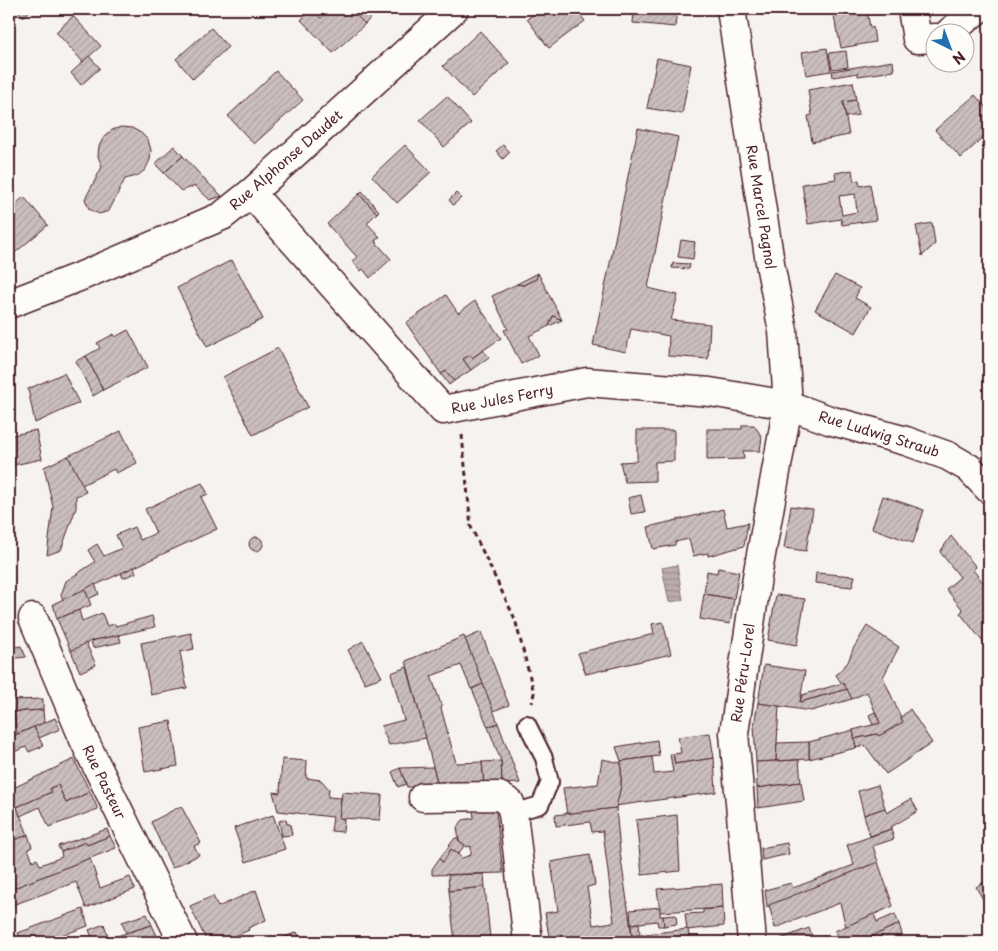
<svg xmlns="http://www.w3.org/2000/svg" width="998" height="951" font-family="'Playpen Sans',sans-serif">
	<defs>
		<pattern id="water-rules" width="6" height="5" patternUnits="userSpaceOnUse" patternTransform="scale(1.25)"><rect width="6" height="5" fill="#bbabac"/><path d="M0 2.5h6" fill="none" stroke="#9a8b8c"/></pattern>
		<pattern id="building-hatch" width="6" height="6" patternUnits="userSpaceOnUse" patternTransform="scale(1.25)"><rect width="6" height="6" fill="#cbbfbe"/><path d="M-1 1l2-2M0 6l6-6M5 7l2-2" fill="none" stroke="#b0a4a3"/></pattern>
	</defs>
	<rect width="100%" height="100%" fill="#f6f3ef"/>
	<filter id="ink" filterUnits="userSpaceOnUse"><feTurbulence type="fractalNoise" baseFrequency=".02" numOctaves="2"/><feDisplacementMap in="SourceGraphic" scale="10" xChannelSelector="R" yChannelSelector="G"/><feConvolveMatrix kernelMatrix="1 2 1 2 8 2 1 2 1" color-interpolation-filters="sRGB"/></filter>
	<g filter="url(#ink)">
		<polygon fill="url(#water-rules)" stroke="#8e7378" points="677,565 683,600 669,602 662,568"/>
		<g fill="url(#building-hatch)" stroke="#4a1f2b" fill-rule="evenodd">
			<polygon points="21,9 32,9 23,17 18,11"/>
			<polygon points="311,9 321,18 331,9 350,9 365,24 333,53 301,20"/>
			<polygon points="350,9 369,9 374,14 365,24"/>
			<polygon points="540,9 575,9 585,21 549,48 527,19"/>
			<polygon points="634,9 677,9 675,27 633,23"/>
			<polygon points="775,9 805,9 805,10 776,15"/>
			<polygon points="834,9 869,9 867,10 870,28 873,27 875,42 841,48 838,33 837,33 834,16 835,15"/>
			<polygon points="73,16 101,46 83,62 56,32"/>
			<polygon points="211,28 228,47 193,79 176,59"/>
			<polygon points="480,31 509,63 472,97 443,66"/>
			<polygon points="827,48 831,71 806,75 802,52"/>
			<polygon points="846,51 848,67 832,69 829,53"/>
			<polygon points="89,56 100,68 81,85 71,73"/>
			<polygon points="657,58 691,65 682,114 647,108"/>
			<polygon points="893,61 894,71 858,76 858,73 833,77 832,71"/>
			<polygon points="276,71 303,100 254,144 228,116"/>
			<polygon points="853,82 856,100 843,102 849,135 812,142 808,116 812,115 808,90"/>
			<polygon points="975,95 989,111 989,132 961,158 935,130"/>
			<polygon points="447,96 471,123 444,147 420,120"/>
			<polygon points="856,100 858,115 846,117 843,102"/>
			<polygon points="121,127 132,128 141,133 148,140 151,150 150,160 145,170 137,176 125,179 109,211 99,214 89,209 85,199 102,167 98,156 99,146 104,137 112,130"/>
			<polygon points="638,128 678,137 648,288 678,295 671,320 710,324 708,359 668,356 669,336 631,329 626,352 593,345"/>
			<polygon points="405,145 431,172 397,203 372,176"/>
			<polygon points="503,145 510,152 503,159 496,151"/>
			<polygon points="174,146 183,156 164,173 155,164"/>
			<polygon points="183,156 206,181 222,196 210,200 195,186 181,191 164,173"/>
			<path d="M852,170L854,181L859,180L860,186L870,184L876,220L842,225L841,219L808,224L802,184L836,179L835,173ZM855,194L857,212L842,215L839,196Z"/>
			<polygon points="362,191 379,211 377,213 359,194"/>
			<polygon points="456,193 461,198 453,205 449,200"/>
			<polygon points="359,194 377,213 367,223 380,237 375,241 391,259 370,278 363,269 361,271 352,261 357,257 327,224"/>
			<polygon points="24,197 48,225 10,257 9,255 9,210"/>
			<polygon points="932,223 935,244 922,256 916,226"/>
			<polygon points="681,240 695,242 693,259 678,257"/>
			<polygon points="232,260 263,319 207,347 177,288"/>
			<polygon points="673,263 690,264 689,269 672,268"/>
			<polygon points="538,273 562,320 553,316 549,326 529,336 539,355 521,364 504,330 508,329 492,296 517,284 523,285 536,279"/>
			<polygon points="538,273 536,279 523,285 517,284"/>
			<polygon points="835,275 860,288 855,298 871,307 856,333 815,310"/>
			<polygon points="446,295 458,313 475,301 501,338 472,358 470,355 463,359 471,370 454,381 446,371 441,374 406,323"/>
			<polygon points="553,316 562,320 549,326"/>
			<polygon points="128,330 148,367 103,390 86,356 100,348 97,343 114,334 115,337"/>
			<polygon points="278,348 308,407 253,435 223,377"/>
			<polygon points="483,350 489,357 471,370 463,359 470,355 472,358"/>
			<polygon points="86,356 103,390 93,396 76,361"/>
			<polygon points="446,371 454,381 449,385 441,374"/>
			<polygon points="64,373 79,403 35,423 28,389"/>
			<polygon points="742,425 754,425 762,437 760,451 743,451 744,459 707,460 707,429 742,429"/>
			<polygon points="36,430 42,459 9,466 9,436"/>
			<polygon points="637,430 674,430 674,461 655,462 655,481 625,482 620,462 637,461"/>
			<polygon points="121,431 137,463 116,473 114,469 82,485 68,456"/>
			<polygon points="68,456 86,492 76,496 76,508 61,550 47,555 53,507 44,467"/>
			<polygon points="202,483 208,494 201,497 217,529 63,600 61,595 66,581 95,562 88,550 97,544 104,556 122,548 116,535 134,527 140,540 156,533 145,509"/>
			<polygon points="641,495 645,512 631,514 628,498"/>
			<polygon points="883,496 924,510 913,543 872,528"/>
			<polygon points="791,506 813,509 806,551 784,548"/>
			<polygon points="723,509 727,527 748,523 744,546 708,556 708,553 693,556 689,539 675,542 675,545 653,549 648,527"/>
			<polygon points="951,536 976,567 973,570 989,590 989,645 987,647 960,613 963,610 946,589 960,577 940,552"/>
			<circle cx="256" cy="544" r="7"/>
			<polygon points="134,567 136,573 123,578 121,573"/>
			<polygon points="718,568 739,572 734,599 704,594 707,571 717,573"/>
			<polygon points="816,573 855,576 852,587 815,583"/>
			<polygon points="95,584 99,594 88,599 85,589"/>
			<polygon points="85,589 91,605 57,619 53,604"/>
			<polygon points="704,594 734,599 730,624 700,619"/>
			<polygon points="776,595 805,599 797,645 768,640"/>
			<polygon points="79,610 82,621 102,613 107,626 115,624 116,626 152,616 155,627 91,641 71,651 57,619"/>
			<polygon points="663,622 671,654 586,674 578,653 654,634 652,624"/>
			<polygon points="867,626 899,647 883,677 903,722 879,736 877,734 854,739 853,730 880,723 867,692 852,699 836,675 848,662 853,649"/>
			<polygon points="481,632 509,705 493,711 465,639"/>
			<polygon points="191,633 194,649 180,652 187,688 151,695 141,643"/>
			<polygon points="119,635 121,642 93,648 91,641"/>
			<polygon points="464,636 483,684 471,689 461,665 431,676 442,707 441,708 456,763 482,762 484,784 438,786 406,661"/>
			<polygon points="363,641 382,677 365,683 348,650"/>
			<polygon points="86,643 96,665 80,672 71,651"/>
			<polygon points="21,646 26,657 9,659 9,648"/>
			<polygon points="764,665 805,671 800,702 847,689 852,699 811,711 758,703"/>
			<polygon points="407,667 426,738 389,745 381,726 404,720 391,673"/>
			<polygon points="843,683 847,689 800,702 802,695"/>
			<polygon points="483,684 498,723 488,727 472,689"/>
			<polygon points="43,699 43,710 11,712 11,700"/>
			<polygon points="758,703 779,706 776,761 756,762 754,725"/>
			<polygon points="910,709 932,743 886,774 865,745 856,748 854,739 877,734 879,736 903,722 901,717"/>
			<polygon points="43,710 44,723 17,734 14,712"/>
			<polygon points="875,712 880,723 873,725 869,715"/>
			<polygon points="55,718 60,729 39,738 34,727"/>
			<polygon points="171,721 178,766 145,772 138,727"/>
			<polygon points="498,723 520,783 502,784 501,761 488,727"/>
			<polygon points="34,727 43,746 29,752 26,747 9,754 9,738"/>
			<polygon points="853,730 856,748 809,759 809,742"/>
			<polygon points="710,733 714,758 675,764 673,754 681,753 678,737"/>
			<polygon points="657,740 659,756 621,761 616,747"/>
			<polygon points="809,742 809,759 776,761 777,743"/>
			<polygon points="670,754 673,754 675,764 714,758 716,792 615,806 621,786 621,761 652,757 654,774 673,772"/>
			<polygon points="74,759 90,792 66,803 58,785 50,788 52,792 17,807 28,835 9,842 9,790"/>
			<polygon points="282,759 307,761 306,778 321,780 329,789 328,797 341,798 339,818 344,819 343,832 331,831 333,817 278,811 273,792 280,793"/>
			<polygon points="602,759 621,763 621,786 616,808 567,814 563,788 598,784"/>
			<polygon points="799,760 801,782 757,788 756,762"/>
			<polygon points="501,761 502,784 484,784 482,762"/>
			<polygon points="433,767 438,786 407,787 400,768"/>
			<polygon points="400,768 406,784 398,787 392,772"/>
			<polygon points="801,782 804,801 758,808 757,788"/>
			<polygon points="58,785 66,803 90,792 98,809 49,827 40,807 20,816 17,807 52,792 50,788"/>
			<polygon points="878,785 885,808 864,815 858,791"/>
			<polygon points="342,792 382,795 380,820 339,818"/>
			<polygon points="911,799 918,811 891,827 891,829 870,836 864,815 885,808 887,813"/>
			<polygon points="472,803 495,804 503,873 432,875 432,869 439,859 443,862 451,849 462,858 471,855 471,846 467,847 459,841 457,827 463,820 474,818"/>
			<polygon points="181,806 201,843 194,846 199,855 172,868 151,822"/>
			<polygon points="616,808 620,852 632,936 573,942 550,942 545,913 558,911 551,862 590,855 595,885 587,887 593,925 614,922 603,831 592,832 590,822 556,826 555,815"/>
			<polygon points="273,815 285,849 246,862 234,828"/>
			<polygon points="677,815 680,871 642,875 636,820"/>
			<polygon points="286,819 287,824 290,824 292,835 282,836 279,821"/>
			<polygon points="107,829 110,836 87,845 86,842 61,852 58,846"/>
			<polygon points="891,829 894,839 873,846 878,862 767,907 765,890 791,883 793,888 854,865 847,845"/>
			<polygon points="28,835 32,847 28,849 33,861 37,859 40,865 62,857 61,852 86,842 87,845 110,836 116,848 9,890 9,842"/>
			<polygon points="455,838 458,838 459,841 465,845 458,854 451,849 443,862 439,859"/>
			<polygon points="787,843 789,854 762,860 761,848"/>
			<polygon points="90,858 100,888 130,877 135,889 86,908 76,882 10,906 9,890"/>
			<polygon points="878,862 893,906 846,927 840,903 775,928 769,905"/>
			<polygon points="484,874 485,887 449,891 448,875"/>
			<polygon points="989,879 989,899 984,901 976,887"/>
			<polygon points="722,884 723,908 660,912 657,889"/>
			<polygon points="485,887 490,938 508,937 508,942 455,942 449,891"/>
			<polygon points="256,890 266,920 248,928 249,930 233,937 235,940 230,942 207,942 190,906 213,896 218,907"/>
			<polygon points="660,907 660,916 663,916 664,926 658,926 657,921 631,924 630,910"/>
			<polygon points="723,908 724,926 687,930 685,914 703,913 703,910"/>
			<polygon points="83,909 88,926 60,936 62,942 22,942 18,933"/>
			<polygon points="147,914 152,925 126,933 122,922"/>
			<polygon points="874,914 877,922 895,914 899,924 860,942 841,942 835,931"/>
			<polygon points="676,915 677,924 664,926 663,916"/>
			<polygon points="639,923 640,935 632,936 631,924"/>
			<polygon points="104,924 109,939 101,942 94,942 89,930"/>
			<polygon points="899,924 902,934 899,936 901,942 870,942 868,938"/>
			<polygon points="152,925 160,942 101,942 126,933"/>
			<polygon points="809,928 814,941 810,942 775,942 775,941"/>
			<polygon points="688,929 690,942 638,942 637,935"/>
			<polygon points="297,932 302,942 273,942"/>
			<polygon points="825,936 828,941 825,942 810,942"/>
		</g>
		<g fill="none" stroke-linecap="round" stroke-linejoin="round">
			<defs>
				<polyline id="lane" points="513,813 540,805 550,782 544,758 527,724"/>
				<g id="street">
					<polyline points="731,9 771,269 783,331 788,405 757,577 734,733 752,942"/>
					<polyline points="912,9 917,39 936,38"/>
					<polyline points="950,32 978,9"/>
					<polyline points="251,193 443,410 587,382 710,392 788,405 829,420 906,441 948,456 969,468 989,489"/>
					<polyline points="9,304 84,275 222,216 251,193 454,9"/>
					<polyline points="33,618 85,742 183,942"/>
					<polyline points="423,797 499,796 510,803 513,813 528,942"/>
				</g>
			</defs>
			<use href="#lane" stroke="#4a1f2b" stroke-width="20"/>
			<use href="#street" stroke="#4a1f2b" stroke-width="31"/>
			<polyline stroke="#4a1f2b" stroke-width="3" stroke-dasharray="5 4" stroke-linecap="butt" points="462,435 471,527 515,619 534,693 532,703"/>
			<use href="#lane" stroke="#fdfcf7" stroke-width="16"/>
			<use href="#street" stroke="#fdfcf7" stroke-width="28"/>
		</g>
	</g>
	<g text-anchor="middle" stroke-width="5" stroke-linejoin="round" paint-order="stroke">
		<g font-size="14" fill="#4a1f2b" stroke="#fdfcf7">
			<text transform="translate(286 160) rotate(-41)" y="5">Rue Alphonse Daudet</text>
			<text transform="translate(761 207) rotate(81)" y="5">Rue Marcel Pagnol</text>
			<text transform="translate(502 399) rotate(-11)" y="5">Rue Jules Ferry</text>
			<text transform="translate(879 434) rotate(17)" y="5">Rue Ludwig Straub</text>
			<text transform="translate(743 673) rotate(-82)" y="5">Rue Péru-Lorel</text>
			<text transform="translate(104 782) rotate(64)" y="5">Rue Pasteur</text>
		</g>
	</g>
	<rect width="998" height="951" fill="none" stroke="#fdfcf7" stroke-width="30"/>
	<rect x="15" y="15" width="968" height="921" fill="none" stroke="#4a1f2b" stroke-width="2" filter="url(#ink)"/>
	<g transform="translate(950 48) rotate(138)"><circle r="24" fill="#fdfcf7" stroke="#b5a4a5"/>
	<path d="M0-4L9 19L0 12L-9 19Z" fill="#1f6fb2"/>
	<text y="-8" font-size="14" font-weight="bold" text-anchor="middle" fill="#4a1f2b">N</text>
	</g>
</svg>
